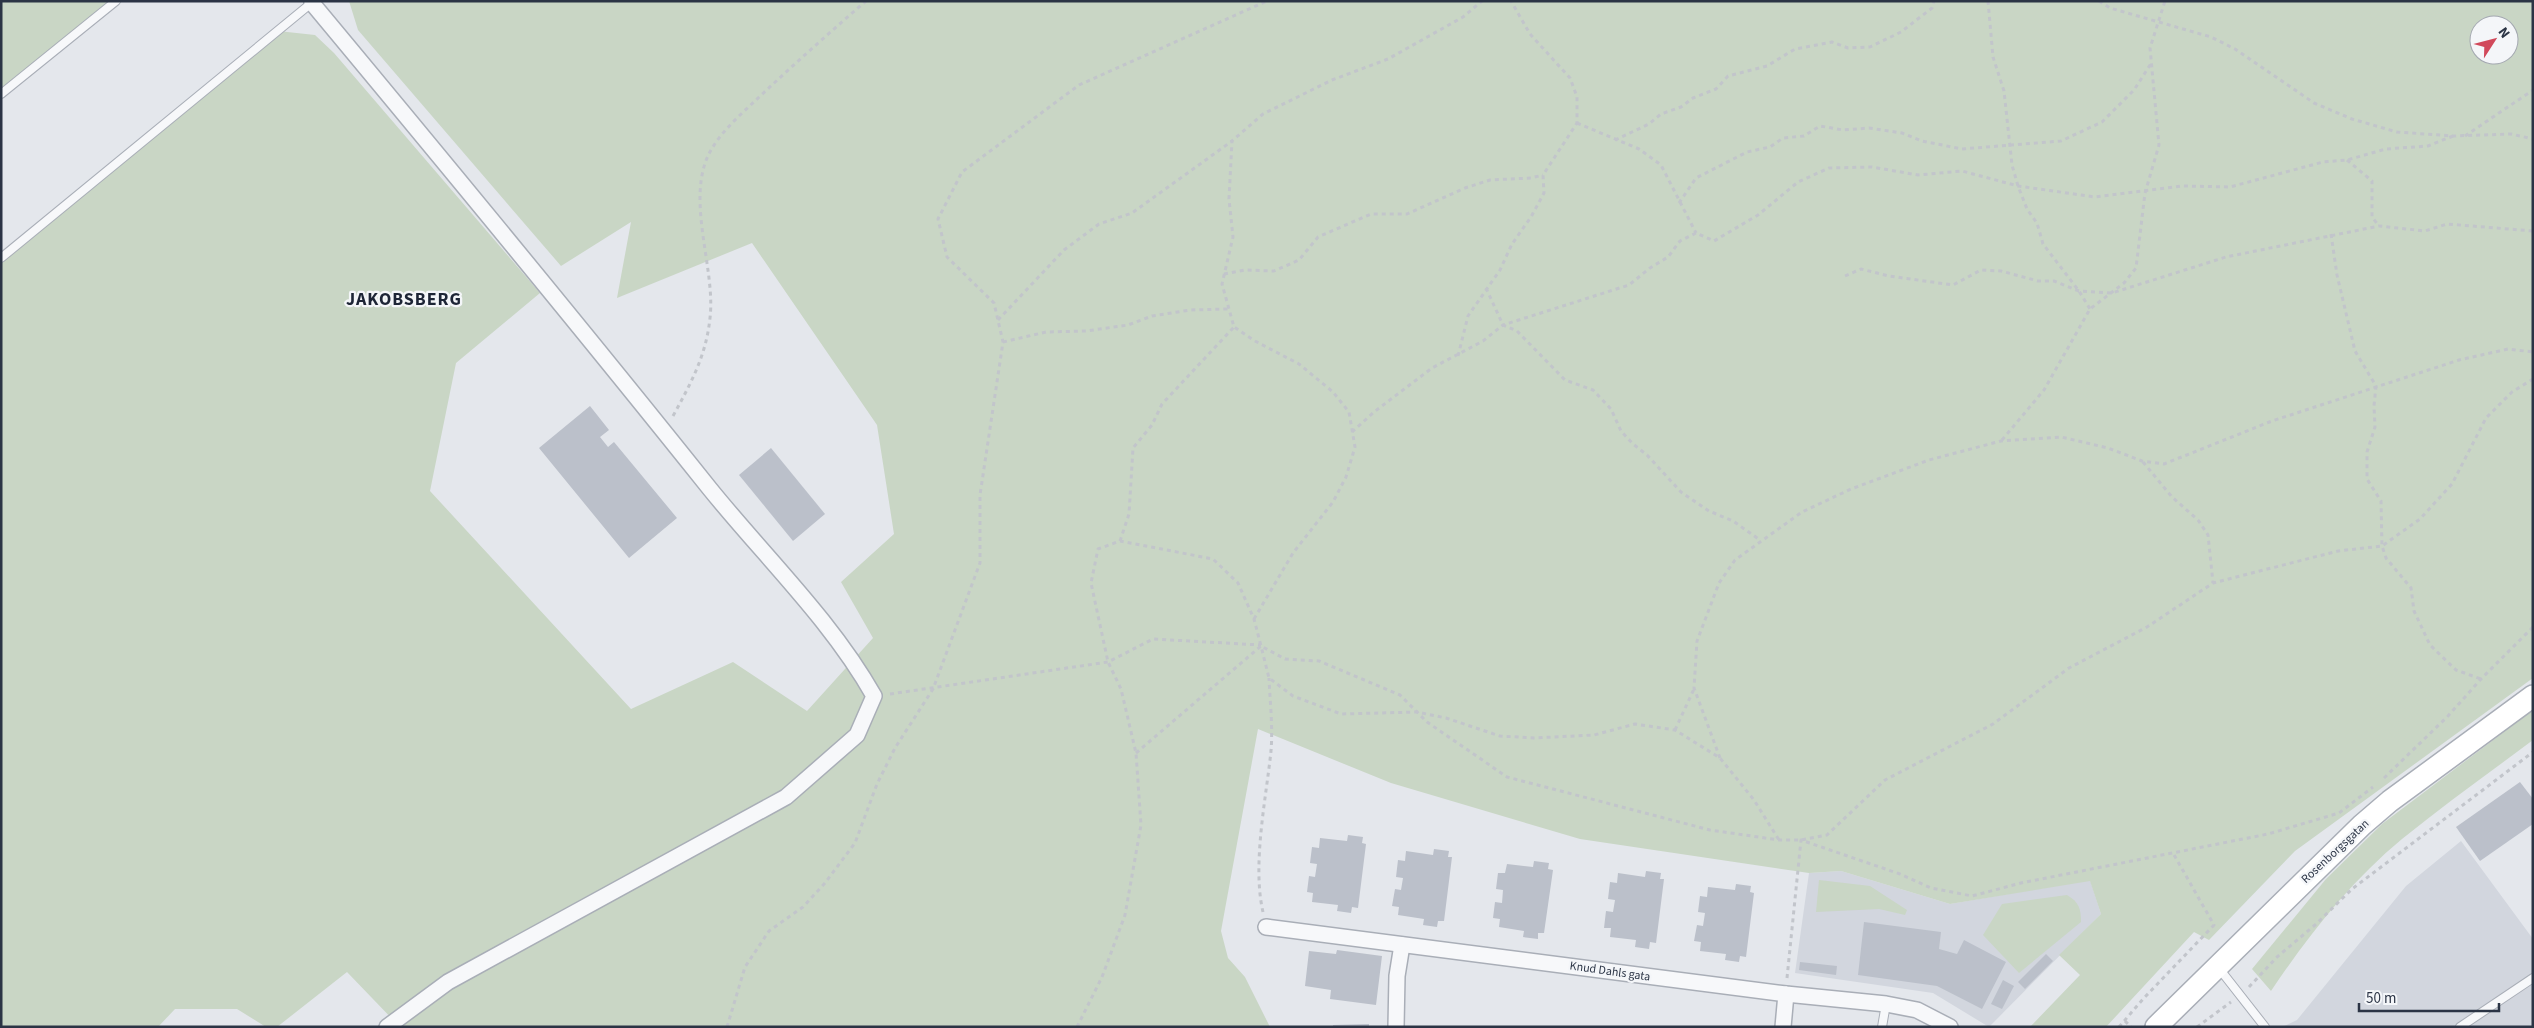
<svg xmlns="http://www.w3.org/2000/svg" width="2534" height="1028" font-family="'Source Sans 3',sans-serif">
	<rect width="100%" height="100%" fill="#e4e7ec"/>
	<g fill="#d2d6de">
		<polygon points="2461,841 2533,939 2533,1027 2282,1027 2297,1020 2406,886"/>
		<polygon points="1841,871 1950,904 2090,880 2101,914 1989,1027 1933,993 1795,973 1809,873"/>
	</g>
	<g fill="#c9d6c5" fill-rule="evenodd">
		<polygon points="1,1 116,1 1,94"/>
		<path d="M349,1H2533V678L2295,851L2209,940L2194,932L2106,1027H2030L2080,975L2059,955L2101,914L2090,881L1950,904L1841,871L1809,873L1580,839L1391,783L1258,729L1221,931L1228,958L1245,977L1270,1027H396L398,1025L347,972L277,1027H266L237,1009H175L158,1027H1V258L278,31L315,35L334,53L540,293L456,363L430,491L631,709L733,662L807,711L873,638L841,582L894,534L877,425L752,243L617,298L631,222L561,266L358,30ZM2479,25H2509V55H2479Z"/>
		<path d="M2533,710V740C2489,773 2444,805 2402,839C2350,882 2308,936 2271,991L2252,969L2326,879L2382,824Z"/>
		<polygon points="1819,880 1870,886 1907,910 1905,915 1879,909 1816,912"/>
		<path d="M2067,895C2079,902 2081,909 2081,922L2019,973L1983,935L2002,904Z"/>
	</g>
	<g fill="#bbc0ca">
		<polygon points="590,406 609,430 600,437 608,447 614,442 677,518 629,558 539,448"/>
		<polygon points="771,448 825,514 793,541 739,475"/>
		<polygon points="2520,782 2533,799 2533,824 2480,861 2456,827"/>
		<polygon points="1348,835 1363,837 1362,843 1366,844 1358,908 1352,907 1351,913 1337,911 1338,905 1312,902 1313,893 1307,892 1309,876 1315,877 1317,864 1310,863 1312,847 1319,848 1320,838 1347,841"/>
		<polygon points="1434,849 1449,851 1448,857 1452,857 1444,921 1438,921 1437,927 1423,925 1424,919 1398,915 1399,907 1392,906 1395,889 1401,890 1403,878 1396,877 1398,860 1405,861 1406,851 1433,855"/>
		<polygon points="1534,861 1549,863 1548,869 1553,870 1544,933 1538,933 1538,939 1523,937 1524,931 1499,927 1500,919 1493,918 1495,902 1502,903 1503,890 1496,889 1498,873 1505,873 1507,864 1533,867"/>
		<polygon points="1646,871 1661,873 1660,879 1664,879 1656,943 1650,942 1649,949 1635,947 1636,940 1610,937 1611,928 1604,928 1606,911 1613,912 1615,900 1608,899 1610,882 1617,883 1618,873 1645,877"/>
		<polygon points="1736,884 1751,886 1750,892 1754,893 1746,957 1740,956 1739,962 1725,960 1726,954 1700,951 1701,942 1694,941 1697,925 1703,926 1705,913 1698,912 1700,896 1707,897 1708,887 1735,890"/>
		<polygon points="1864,922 1941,932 1939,949 1957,954 1964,940 2006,962 1982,1009 1937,986 1858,975"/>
		<polygon points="1337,950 1382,956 1376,1005 1330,999 1331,990 1305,986 1309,951 1336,954"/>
		<polygon points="2046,954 2053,961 2025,989 2018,982"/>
		<polygon points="1800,962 1837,966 1836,975 1799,970"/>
		<polygon points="2003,980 2014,986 2002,1009 1991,1004"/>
		<polygon points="1369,1024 1369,1027 1333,1027 1333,1025"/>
	</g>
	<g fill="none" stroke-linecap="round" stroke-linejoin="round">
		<defs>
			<g id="lane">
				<polyline points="1,94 116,1"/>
				<polyline points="1,258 314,1"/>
				<polyline points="2218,967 2265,1027"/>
				<polyline points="1882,1027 1886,1004"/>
				<polyline points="2460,1027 2533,978"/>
			</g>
			<g id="street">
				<path d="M312,3C446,164 579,325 710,489C765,557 831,620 874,696L857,735L786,797L448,982L387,1027"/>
				<polyline points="1266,927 1786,994 1886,1004 1917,1010 1950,1027"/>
				<polyline points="1396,1027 1397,976 1402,945"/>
				<polyline points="1783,1027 1786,994"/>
			</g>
			<polyline id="secondary" points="2156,1027 2362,825 2390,801 2533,696"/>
		</defs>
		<use href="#lane" stroke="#a9aeb7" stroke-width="10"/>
		<use href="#street" stroke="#a9aeb7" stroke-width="18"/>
		<use href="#secondary" stroke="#a9aeb7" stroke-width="24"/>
		<g stroke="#c2c5cb" stroke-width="3" stroke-dasharray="4 4" stroke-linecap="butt">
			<polyline points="1988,1 1993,57 2004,91 2012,165 2018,186 2027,209 2037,223 2043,244 2079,291 2090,309"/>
			<polyline points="2099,1 2110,8 2211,37 2235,49 2314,103 2352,119 2397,132 2453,136 2511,134 2533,139"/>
			<polyline points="1577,123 1639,149 1661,165 1696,233"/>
			<polyline points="2465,136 2533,90"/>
			<polyline points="1615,140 1649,124 1661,114 1681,107 1693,98 1716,89 1728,76 1767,66 1795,49 1832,42 1848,48 1870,47 1901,32 1932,8 1934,1"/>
			<polyline points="2347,160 2372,181 2372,217 2379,226"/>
			<polyline points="1679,203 1696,178 1747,152 1770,147 1783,138 1804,136 1820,126 1843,130 1869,128 1902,133 1922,141 1962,149 2061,141 2102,122 2134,90 2152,62"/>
			<polyline points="2331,234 2337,275 2355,351 2376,386 2374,406 2375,427 2367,452 2367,479 2381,501 2382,546 2386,558 2411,588 2414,611 2430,645 2456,670 2481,679"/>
			<polyline points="1224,274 1245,270 1274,271 1299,260 1318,237 1371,214 1407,214 1465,188 1490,180 1531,178 1543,175"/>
			<polyline points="1845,276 1861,269 1889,276 1953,285 1981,270 2001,271 2038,281 2054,281 2079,291 2112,293 2226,257 2379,226 2425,231 2447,224 2533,231"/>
			<polyline points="1486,288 1503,325 1517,331 1565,380 1593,390 1611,409 1621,431 1633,444 1647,455 1681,492 1709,511 1733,521 1760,540"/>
			<polyline points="998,320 1064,250 1099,224 1132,213 1232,141"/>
			<polyline points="1003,342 1046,332 1086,331 1128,325 1152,316 1190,310 1228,309"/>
			<polyline points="1458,356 1468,316 1500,270 1512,244 1531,217 1544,193 1543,175 1577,123 1577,97 1570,78 1530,34 1511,1"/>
			<path d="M673,416C691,383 706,356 710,318C716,268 684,197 711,150C722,131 740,115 756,100C792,66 829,33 866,1"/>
			<polyline points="1352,432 1374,412 1432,368 1483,341 1503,325 1629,285 1650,268 1668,257 1680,241 1696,233 1714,241 1758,215 1798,182 1829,168 1872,167 1918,175 1962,171 2018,186 2095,197 2182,186 2230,187 2323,162 2347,160 2386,149 2428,146 2453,136"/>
			<polyline points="2002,440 2044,390 2090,309 2124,283 2136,268 2145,193 2159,145 2150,48 2165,1"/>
			<polyline points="2143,462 2172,497 2198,520 2208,535 2213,583"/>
			<polyline points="1120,541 1129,514 1133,448 1152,425 1162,404 1234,327"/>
			<polyline points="1254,619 1293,553 1333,502 1346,477 1355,447 1349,412 1333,392 1299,364 1255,341 1234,327 1222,284 1233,237 1229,199 1232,141 1263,114 1332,80 1388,59 1463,17 1482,1"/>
			<polyline points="890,694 1108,662 1153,639 1261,645"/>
			<polyline points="1675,730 1694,689"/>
			<polyline points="1136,753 1261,646 1269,678 1293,696 1341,714 1417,712 1446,718 1500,736 1534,738 1594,735 1635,724 1675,730 1720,758 1754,800 1779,840"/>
			<polyline points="1720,758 1694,688 1697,641 1719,583 1735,560 1802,512 1851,489 1929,460 2001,441 2061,437 2108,448 2142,461 2164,464 2272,421 2459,360 2508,349 2533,352"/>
			<polyline points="2384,778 2448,716 2481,679 2533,627"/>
			<path d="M1263,912C1252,865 1266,799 1271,751C1273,727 1270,702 1269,678"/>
			<polyline points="1787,978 1801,840 1900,874 1931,888 1972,896 2021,883 2268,834 2339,813 2373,787"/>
			<polyline points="2249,987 2277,957 2315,925 2352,889 2533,752"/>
			<polyline points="2125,1021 2131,1027"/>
			<polyline points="727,1027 745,967 769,931 803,907 825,883 855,843 877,784 895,748 933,689 980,563 980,495 1003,342 994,303 947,257 938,219 962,172 1079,85 1267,1"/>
			<polyline points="1077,1027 1102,977 1125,915 1141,825 1136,753 1121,689 1108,662 1091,583 1098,549 1120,541 1213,559 1238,583 1254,619 1261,646 1285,659 1319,661 1400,695 1427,722 1507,777 1710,830 1779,840 1801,840 1827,835 1885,780 1993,724 2069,668 2147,627 2213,583 2338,551 2382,546 2420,519 2452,484 2486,418 2512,392 2533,379"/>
			<polyline points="2119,1027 2143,999 2214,925 2173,853"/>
			<polyline points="2197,1027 2231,1002"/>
		</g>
		<use href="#lane" stroke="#f7f8fa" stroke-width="8"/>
		<use href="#street" stroke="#f7f8fa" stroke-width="15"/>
		<use href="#secondary" stroke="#fff" stroke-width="21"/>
	</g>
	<g text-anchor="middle" stroke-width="4.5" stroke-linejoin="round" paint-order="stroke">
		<g font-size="12" fill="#2b3445" stroke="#f4f6f9">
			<text transform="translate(2335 851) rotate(-43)" y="4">Rosenborgsgatan</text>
			<text transform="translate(1610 971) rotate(8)" y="4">Knud Dahls gata</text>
		</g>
		<g font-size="18" font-weight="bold" letter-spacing="1" fill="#1d2536" stroke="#f4f6f9">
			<text x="404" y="305">JAKOBSBERG</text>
		</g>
	</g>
	<rect width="2534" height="1028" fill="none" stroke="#2b3445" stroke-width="5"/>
	<g transform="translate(2494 40) rotate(54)"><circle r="24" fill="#f4f6f9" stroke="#a4a8b1"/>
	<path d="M0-4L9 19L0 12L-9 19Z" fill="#d1495b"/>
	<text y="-8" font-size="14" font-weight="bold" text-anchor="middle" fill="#2b3445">N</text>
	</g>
	<path d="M2359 1003v8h140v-8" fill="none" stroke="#2b3445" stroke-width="2.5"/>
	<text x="2366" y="1003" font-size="15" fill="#2b3445" stroke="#f4f6f9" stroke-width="4" paint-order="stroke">50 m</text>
</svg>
